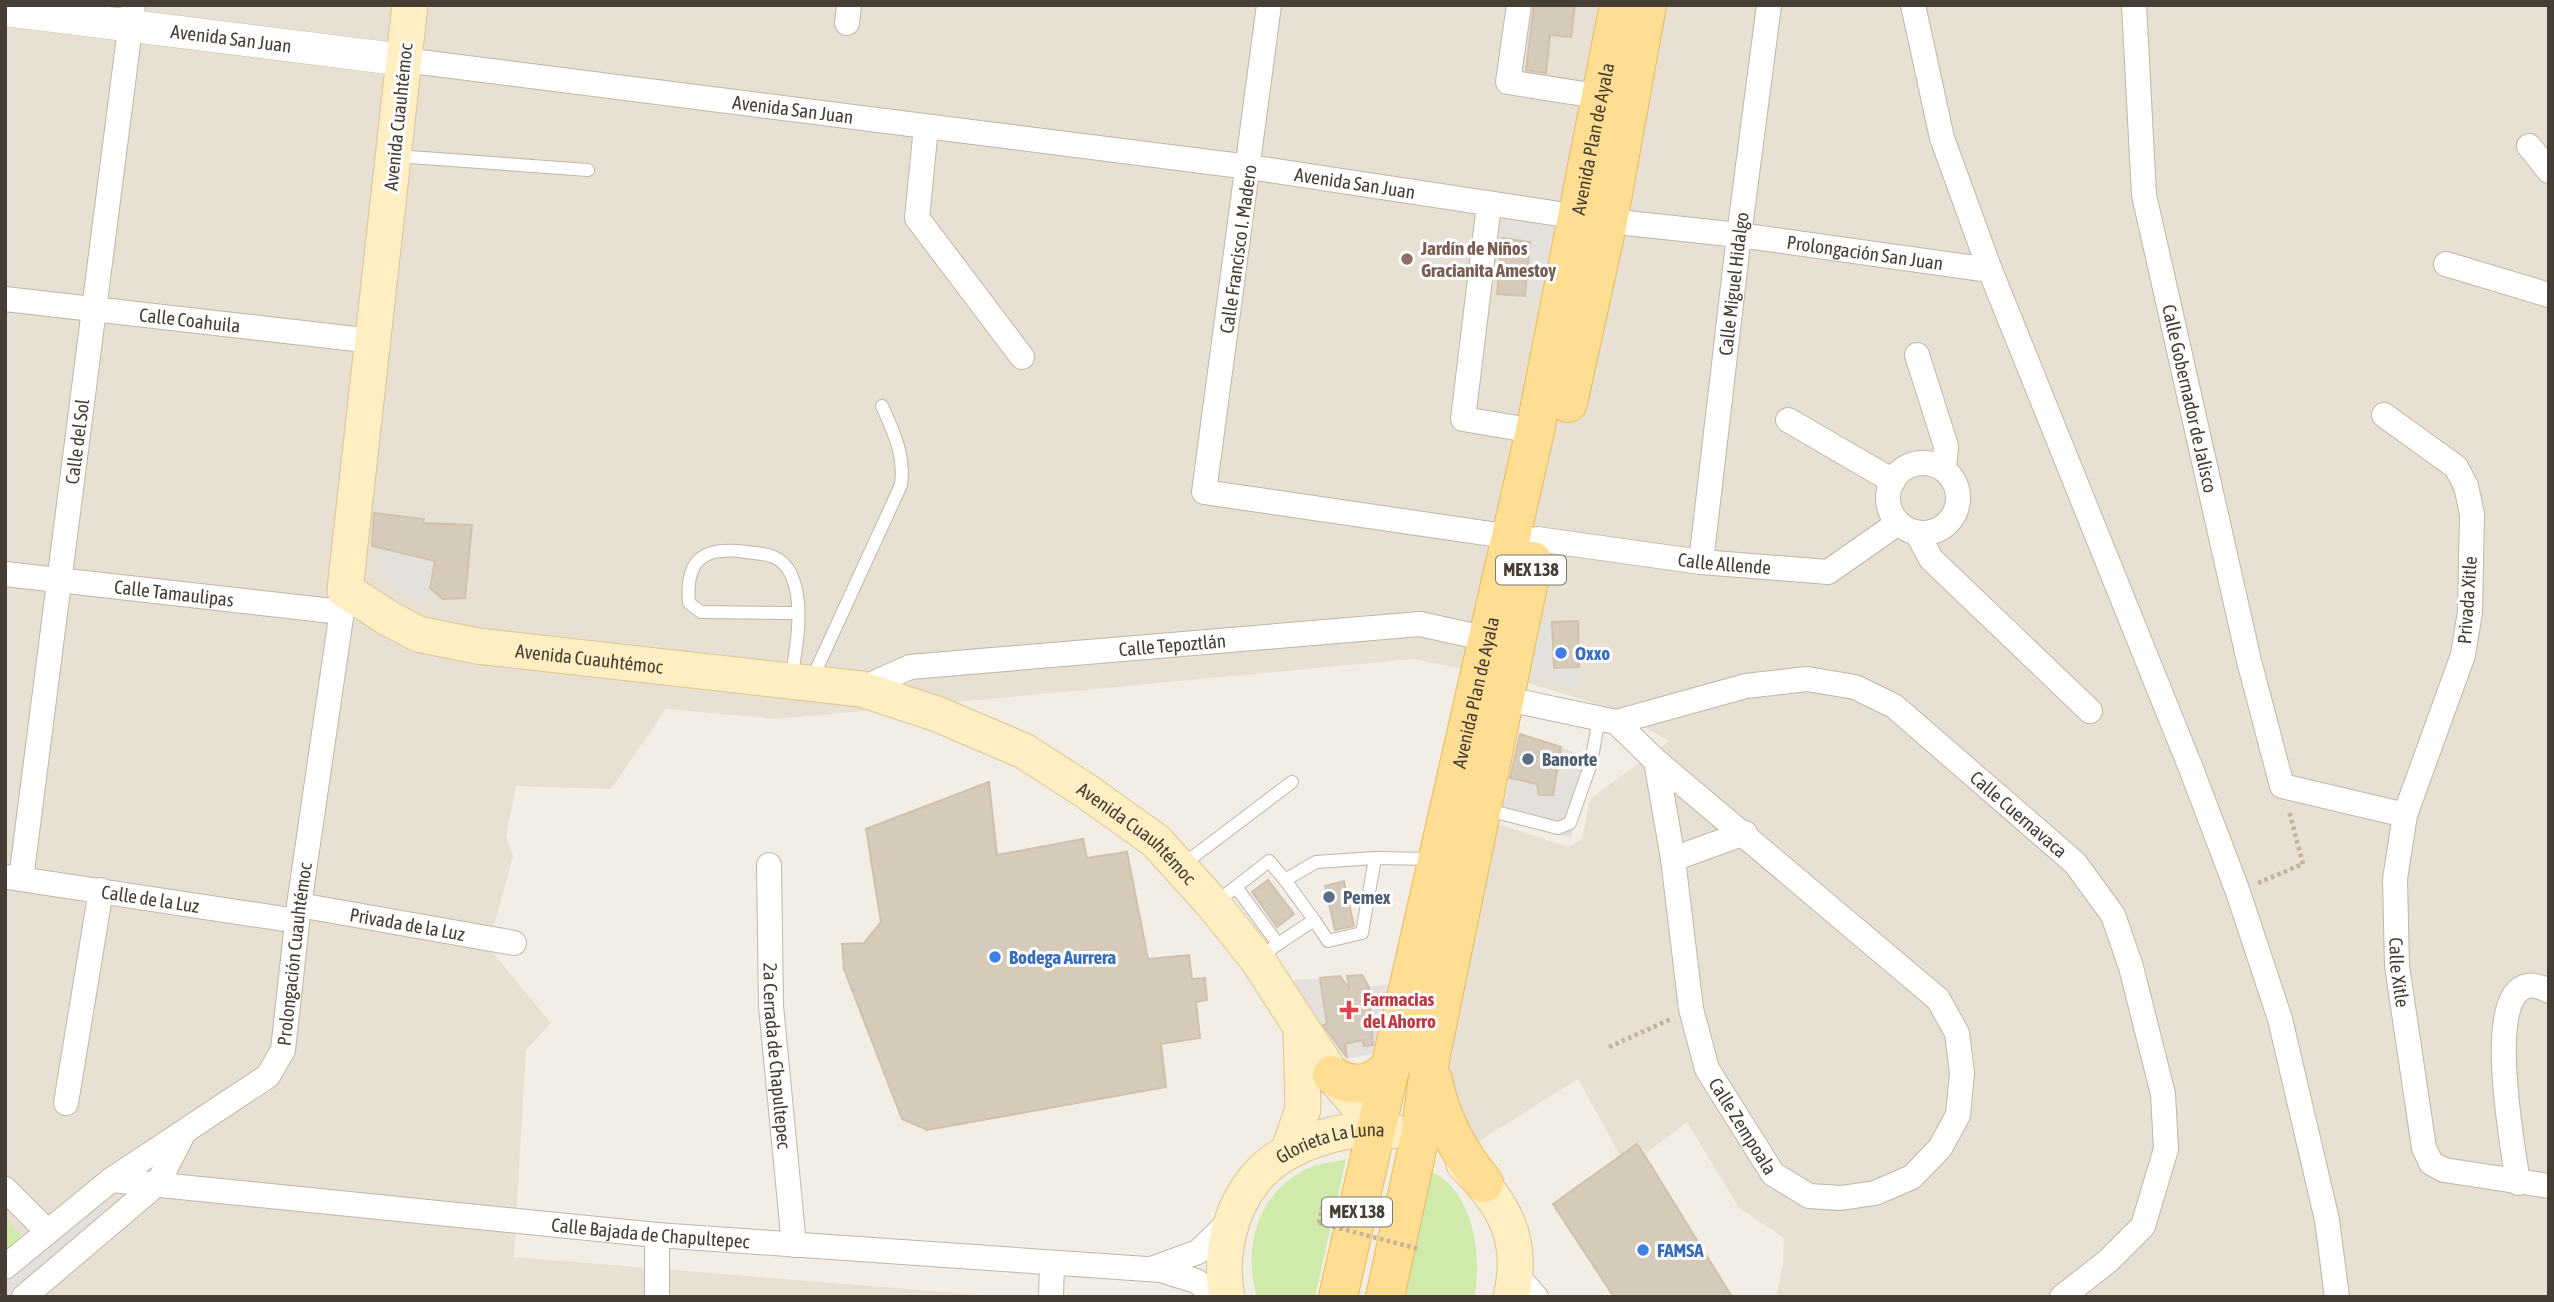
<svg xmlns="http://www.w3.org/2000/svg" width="2554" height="1302" font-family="'Asap Condensed',sans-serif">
	<rect width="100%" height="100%" fill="#f3eee5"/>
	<polygon fill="#e8e0d2" points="5,5 2549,5 2549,1297 1776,1297 1783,1263 1784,1238 1739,1208 1687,1122 1627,1168 1578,1079 1471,1146 1450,1079 1449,1050 1498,824 1569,847 1582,839 1590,799 1669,741 1611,708 1514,679 1413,659 777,719 666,709 611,789 516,786 506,836 513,856 488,947 551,1023 526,1050 514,1257 1006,1297 5,1297"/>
	<g fill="#cfeaab">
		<path d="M1346,1159L1315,1297H1257C1241,1246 1260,1186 1314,1166C1324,1163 1335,1162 1346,1159Z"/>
		<path d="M1426,1168C1433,1173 1442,1177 1448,1183C1475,1209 1482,1262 1474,1297H1398Z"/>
		<polygon points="5,1215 23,1240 5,1252"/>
	</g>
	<g fill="#e4e1dd">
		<polygon points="1505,218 1556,227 1543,296 1525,296 1530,242 1502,238"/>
		<polygon points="372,546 419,557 433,564 429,602 416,602 401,590 382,571"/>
		<polygon points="1552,622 1554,668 1579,667 1580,687 1554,686 1535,677 1536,624"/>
		<polygon points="1561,747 1589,758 1571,838 1499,820 1510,778 1537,784 1539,795 1553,795"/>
		<polygon points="1320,978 1327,1024 1313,1026 1294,980"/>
		<polygon points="1396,984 1382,1052 1347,1059 1345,1044 1374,1038 1369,987"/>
		<polygon points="98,1198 114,1215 20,1297 5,1297 5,1273"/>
	</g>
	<g fill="#d6caba" stroke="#d1c1ac" stroke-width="2">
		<polygon points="1534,5 1575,5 1571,37 1550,35 1546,73 1526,70"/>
		<polygon points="1502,238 1530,242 1525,296 1497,294"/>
		<polygon points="374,513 424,519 423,523 472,525 465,598 443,599 430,588 435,561 372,546"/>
		<polygon points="1578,621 1579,667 1554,668 1552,622"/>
		<polygon points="1520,734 1561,747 1553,795 1539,795 1537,784 1510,778"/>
		<polygon points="989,782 997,855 1083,839 1087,858 1127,852 1148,959 1189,955 1192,979 1205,978 1207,1000 1196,1002 1200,1038 1161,1044 1166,1087 927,1130 902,1119 844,969 842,944 864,943 881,922 866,829"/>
		<polygon points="1268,880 1294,914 1277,927 1252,892"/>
		<polygon points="1344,881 1354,926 1335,930 1325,886"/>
		<polygon points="1362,975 1369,987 1373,1045 1364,1046 1362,1040 1345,1044 1347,1058 1323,1025 1327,1024 1320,978 1340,976 1350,989 1347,976"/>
		<polygon points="1637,1144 1650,1164 1732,1297 1614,1297 1553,1204"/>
	</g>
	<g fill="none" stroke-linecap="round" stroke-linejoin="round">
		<defs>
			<g id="service">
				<polyline points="396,156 588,170"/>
				<path d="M812,679L901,485C905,455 894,433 882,406"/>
				<path d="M791,681C796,648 805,605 791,574C781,554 765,554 746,552C705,546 685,558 689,603L701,612L797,613"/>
				<polyline points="1484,809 1558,828 1570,823 1591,763 1599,718"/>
				<polyline points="1181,866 1292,782"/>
				<polyline points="1236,887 1278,944 1260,957"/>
				<polyline points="1214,904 1269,861 1285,880 1316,862 1375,858"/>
				<polyline points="1314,920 1328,941 1362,933 1375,858 1432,859"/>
				<polyline points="1278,944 1314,920 1285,880"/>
			</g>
			<g id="minor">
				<polyline points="1269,5 1204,492 1512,537"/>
				<polyline points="1519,5 1508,82 1603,97"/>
				<polyline points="1913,5 1942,138 1990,270 2190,766 2238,892 2280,1019 2327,1220 2337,1297"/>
				<path id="s1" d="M2134,5L2144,195L2249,661L2282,786L2405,815"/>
				<polyline points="847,23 849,5"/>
				<path id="s2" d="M404,60L1249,167L1579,217"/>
				<polyline points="926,127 917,218 1022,357"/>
				<polyline points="2529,146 2549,171"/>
				<polyline points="1489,205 1463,419 1535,431"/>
				<path id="s3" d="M1608,221L1739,235L1990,270"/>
				<polyline points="2446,264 2549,295"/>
				<path id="s4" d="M5,299L373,341"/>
				<polyline points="1917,355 1946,446 1944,469"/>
				<path id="s5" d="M2384,415L2456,467L2466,486L2472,514L2470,612L2463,655L2405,815L2395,879L2397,966L2424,1148L2431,1163L2444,1170L2549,1186"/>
				<polyline points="1788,420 1893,481"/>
				<circle cx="1923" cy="498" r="35"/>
				<polyline points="1917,533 1931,559 2090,711"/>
				<path id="s6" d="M1537,539L1701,562L1828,572L1898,523"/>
				<path id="s7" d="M1701,562L1739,235L1769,5"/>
				<path id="s8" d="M5,574L341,612"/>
				<path id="s9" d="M861,689L910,667L1420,624L1488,639"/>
				<path id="s10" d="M1503,698L1616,722L1746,686L1807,679L1855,687L1894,706L2075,863L2113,915L2131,967L2163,1094L2166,1149L2143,1226L2108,1261L2062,1297"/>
				<path id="s11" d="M1616,722L1656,761L1673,859L1691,1009L1707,1069L1773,1174L1809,1196L1841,1198L1875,1193L1912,1177L1940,1148L1958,1115L1962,1073L1957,1033L1938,999L1656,761"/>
				<polyline points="1673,859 1745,833"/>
				<path id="s12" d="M769,865L771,1006L794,1245"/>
				<path id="s13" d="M7,877L297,921"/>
				<path id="s14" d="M21,879L133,5"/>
				<path id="s15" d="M299,905L514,943"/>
				<polyline points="66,1103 101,890"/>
				<path id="s16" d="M111,1180L657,1235L1161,1270L1196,1281L1218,1297"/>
				<path d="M2518,1183C2515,1156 2473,950 2549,991"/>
				<polyline points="5,1189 47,1231"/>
				<polyline points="657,1235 657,1297"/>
				<path id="s17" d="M5,1267L111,1180L268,1076L283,1050L299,905L345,590"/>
				<polyline points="1154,1268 1198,1252 1231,1220"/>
				<polyline points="1516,1275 1536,1297"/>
				<polyline points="24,1297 158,1183 183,1134"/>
				<polyline points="1051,1297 1052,1263"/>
			</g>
			<g id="tertiary">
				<path id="s18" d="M5,10L404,60"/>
			</g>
			<g id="secondary">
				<path id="s19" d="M410,5L345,590L388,618L418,634L477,646L861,689L937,714L1024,751L1086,791L1156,841L1213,904L1257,959L1332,1075L1377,1128"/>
				<polyline points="1288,1152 1303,1109 1301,1031"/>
				<path d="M1464,1164C1504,1203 1525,1240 1511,1297"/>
				<path id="s20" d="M1227,1297C1219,1258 1229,1210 1255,1179C1283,1144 1349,1123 1392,1131"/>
			</g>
			<g id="primary">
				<polyline points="1568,403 1608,221 1647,5"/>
				<path d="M1332,1075C1355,1091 1376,1084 1393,1063"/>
				<path d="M1433,1080C1441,1120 1458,1152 1484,1183"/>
				<path id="s21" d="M1338,1297L1535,431L1619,5"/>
				<polyline points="1385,1297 1420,1136 1431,1054 1533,561"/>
			</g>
		</defs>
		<use href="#service" stroke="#bfb6a7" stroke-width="14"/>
		<use href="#minor" stroke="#bfb6a7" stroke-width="26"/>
		<use href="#tertiary" stroke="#bfb6a7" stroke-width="33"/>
		<use href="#secondary" stroke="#d9c494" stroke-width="37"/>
		<use href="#primary" stroke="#eabb5c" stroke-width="40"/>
		<g stroke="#c2b297" stroke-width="4.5" stroke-dasharray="3.5 3.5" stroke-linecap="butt">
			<polyline points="2258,883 2303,864 2289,811"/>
			<polyline points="1609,1047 1671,1019"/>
			<polyline points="1319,1223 1322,1208 1327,1212"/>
		</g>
		<use href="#service" stroke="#fff" stroke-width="12"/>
		<use href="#minor" stroke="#fff" stroke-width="24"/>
		<use href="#tertiary" stroke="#fff" stroke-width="32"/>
		<use href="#secondary" stroke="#ffefc3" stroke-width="35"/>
		<use href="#primary" stroke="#ffdd92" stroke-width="38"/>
		<polyline stroke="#c2b297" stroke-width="4.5" stroke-dasharray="3.5 3.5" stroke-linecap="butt" points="1319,1223 1419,1249"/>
	</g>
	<circle fill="#8d6e63" stroke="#fff" stroke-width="2.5" cx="1407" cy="259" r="7"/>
	<g fill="#3f7fe0" stroke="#fff" stroke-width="2.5">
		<circle cx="1561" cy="653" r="7"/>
		<circle cx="995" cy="957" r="7"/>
		<circle cx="1643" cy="1250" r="7"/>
	</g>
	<g fill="#5c6f8a" stroke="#fff" stroke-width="2.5">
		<circle cx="1528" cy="759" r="7"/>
		<circle cx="1329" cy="897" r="7"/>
	</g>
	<path fill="#e0444e" stroke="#fff" stroke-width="2.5" d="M1345.5 999.5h7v7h7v7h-7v7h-7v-7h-7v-7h7z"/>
	<g text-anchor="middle" stroke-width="6" stroke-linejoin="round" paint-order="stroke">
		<g fill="#fff" stroke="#7e7871" stroke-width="2">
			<rect x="1496" y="555.5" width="70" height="29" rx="5"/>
			<rect x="1322" y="1197.5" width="70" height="29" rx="5"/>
		</g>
		<g font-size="18" font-weight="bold" fill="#463e34">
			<text x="1531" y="576">MEX 138</text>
			<text x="1357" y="1218">MEX 138</text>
		</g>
		<g font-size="19" fill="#463e34" stroke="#fff">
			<text dy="7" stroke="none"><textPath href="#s18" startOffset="228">Avenida San Juan</textPath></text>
			<text dy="7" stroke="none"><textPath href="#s2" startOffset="392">Avenida San Juan</textPath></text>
			<text transform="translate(398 117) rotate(-84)" y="7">Avenida Cuauhtémoc</text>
			<text dy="7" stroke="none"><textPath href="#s21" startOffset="1186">Avenida Plan de Ayala</textPath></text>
			<text dy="7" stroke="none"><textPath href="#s2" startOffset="959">Avenida San Juan</textPath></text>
			<text transform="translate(1238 249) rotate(-82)" y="7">Calle Francisco I. Madero</text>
			<text dy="7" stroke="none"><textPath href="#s3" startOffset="259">Prolongación San Juan</textPath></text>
			<text dy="7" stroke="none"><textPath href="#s7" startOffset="280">Calle Miguel Hidalgo</textPath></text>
			<text dy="7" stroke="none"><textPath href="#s4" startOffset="186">Calle Coahuila</textPath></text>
			<text dy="7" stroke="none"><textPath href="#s1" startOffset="399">Calle Gobernador de Jalisco</textPath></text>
			<text dy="7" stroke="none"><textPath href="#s14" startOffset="441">Calle del Sol</textPath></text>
			<text dy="7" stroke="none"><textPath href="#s6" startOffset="189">Calle Allende</textPath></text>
			<text dy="7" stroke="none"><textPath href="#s8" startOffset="170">Calle Tamaulipas</textPath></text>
			<text transform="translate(2467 600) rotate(-86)" y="7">Privada Xitle</text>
			<text dy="7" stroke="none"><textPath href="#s9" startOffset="317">Calle Tepoztlán</textPath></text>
			<text dy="7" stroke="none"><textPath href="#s19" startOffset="847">Avenida Cuauhtémoc</textPath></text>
			<text dy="7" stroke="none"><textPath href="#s21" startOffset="620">Avenida Plan de Ayala</textPath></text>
			<text dy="7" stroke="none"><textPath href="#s10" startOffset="569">Calle Cuernavaca</textPath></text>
			<text dy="7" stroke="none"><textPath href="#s19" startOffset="1435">Avenida Cuauhtémoc</textPath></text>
			<text dy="7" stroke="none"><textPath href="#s13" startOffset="145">Calle de la Luz</textPath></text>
			<text dy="7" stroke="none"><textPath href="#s15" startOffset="110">Privada de la Luz</textPath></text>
			<text dy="7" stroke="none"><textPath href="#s17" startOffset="452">Prolongación Cuauhtémoc</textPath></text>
			<text dy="7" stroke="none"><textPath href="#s5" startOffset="609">Calle Xitle</textPath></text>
			<text dy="7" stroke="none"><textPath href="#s12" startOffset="191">2a Cerrada de Chapultepec</textPath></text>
			<text dy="7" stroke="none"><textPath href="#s11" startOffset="436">Calle Zempoala</textPath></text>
			<text dy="7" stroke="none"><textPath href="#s20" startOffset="212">Glorieta La Luna</textPath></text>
			<text dy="7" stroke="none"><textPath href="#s16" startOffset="542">Calle Bajada de Chapultepec</textPath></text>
		</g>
		<g font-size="19" font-weight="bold" fill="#785e54" stroke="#fff" text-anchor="start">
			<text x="1421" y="255">Jardín de Niños<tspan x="1421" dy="22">Gracianita Amestoy</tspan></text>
		</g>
		<g font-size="19" font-weight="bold" fill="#366cbe" stroke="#fff" text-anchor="start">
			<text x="1575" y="660">Oxxo</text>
			<text x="1009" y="964">Bodega Aurrera</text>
			<text x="1657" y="1257">FAMSA</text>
		</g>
		<g font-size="19" font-weight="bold" fill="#4e5e75" stroke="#fff" text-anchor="start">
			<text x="1542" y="766">Banorte</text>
			<text x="1343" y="904">Pemex</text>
		</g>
		<g font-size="19" font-weight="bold" fill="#be3a42" stroke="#fff" text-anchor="start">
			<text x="1363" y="1006">Farmacias<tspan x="1363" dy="22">del Ahorro</tspan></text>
		</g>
	</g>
	<rect width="2554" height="1302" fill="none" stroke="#463e34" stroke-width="14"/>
</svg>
